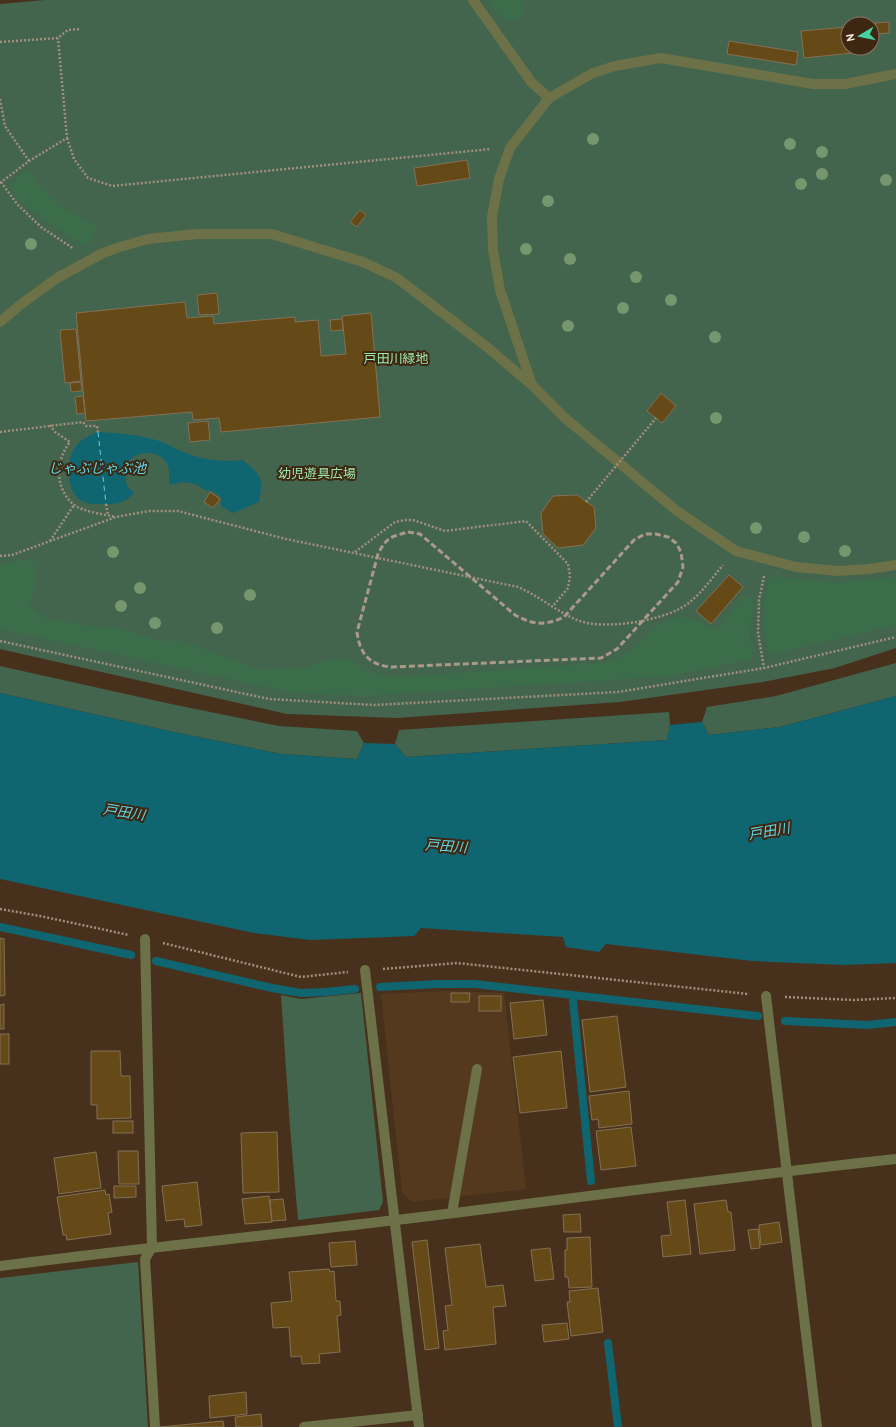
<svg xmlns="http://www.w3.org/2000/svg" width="896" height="1427" font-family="'PT Sans','Noto Sans JP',sans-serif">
	<rect width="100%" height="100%" fill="#48311c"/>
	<polygon fill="#55391f" points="447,991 504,993 526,1189 412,1202 402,1192 381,994"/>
	<g fill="#43644d" fill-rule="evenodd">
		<path d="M45,0H896V648L835,668L763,682L620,702L397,718L287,714L0,649V4ZM848,24H872V48H848Z"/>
		<polygon points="896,663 896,696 780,727 709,735 702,722 707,707 776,696"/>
		<polygon points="0,666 171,704 279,726 357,731 364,743 357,759 281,754 169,731 0,693"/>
		<polygon points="669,712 670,725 667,740 406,757 395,744 399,730"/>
		<polygon points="361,993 383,1202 379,1210 298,1220 290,1128 281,995 301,999"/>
		<polygon points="138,1262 148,1427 0,1427 0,1278"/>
	</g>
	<g fill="#3b6d4b">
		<polygon points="487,0 520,0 524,6 522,16 513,22 503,19"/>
		<polygon points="28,169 42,188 62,207 97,226 90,244 83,245 44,220 18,199 8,185"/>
		<polygon points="30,559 36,568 35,586 29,604 44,618 83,625 117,628 162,641 182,641 259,670 301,668 330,660 347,658 368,672 397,677 602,663 622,657 641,641 655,626 673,618 689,617 717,630 744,595 750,597 753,602 750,633 752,659 672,676 364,696 296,693 252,684 0,629 0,565 16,561"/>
		<polygon points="769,576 837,583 896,577 896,625 769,655 763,631 764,601"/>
	</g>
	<g fill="#0f6570">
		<path d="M98,432C120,433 141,435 162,442C167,444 172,447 176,449C198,459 219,463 243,460C261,475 264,478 259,502L233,513L221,506V497L212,491L205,490L196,484L184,482L169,485C169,479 170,472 168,466C162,448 131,449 126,467C124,473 126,480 127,486L134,493C125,502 119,504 107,504C98,504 90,505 82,501C65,492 65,458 77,445C82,439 90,435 98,432Z"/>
		<polygon points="0,693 169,731 281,754 357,759 364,743 395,744 406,757 667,740 670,725 702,722 709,735 780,727 896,696 896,963 844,965 752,961 606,944 599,952 566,947 563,937 421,928 414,936 310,940 254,933 0,879"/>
	</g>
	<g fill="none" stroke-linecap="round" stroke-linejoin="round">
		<g stroke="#0f6570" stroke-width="8">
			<polyline points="0,927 131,955"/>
			<polyline points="156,961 272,988 301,993 326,992 355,989"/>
			<polyline points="380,987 438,984 475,984 758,1016"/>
			<polyline points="573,1001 591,1181"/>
			<polyline points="785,1021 868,1025 896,1022"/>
			<polyline points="608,1343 618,1427"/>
		</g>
		<polyline stroke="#61d4e5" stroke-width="1" stroke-dasharray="5 4" stroke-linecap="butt" points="98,432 106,504"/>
	</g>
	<g fill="#654916" stroke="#837155">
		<polygon points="889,22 889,33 877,34 875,23"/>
		<polygon points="848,27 848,48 872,47 872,51 804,58 801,31"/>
		<polygon points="729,41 798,52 796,65 727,54"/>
		<polygon points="467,160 470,178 417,186 414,168"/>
		<polygon points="360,210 366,215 357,227 350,222"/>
		<polygon points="217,293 219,314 199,315 197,295"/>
		<polygon points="185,302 187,318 213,316 214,324 295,317 295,322 318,320 321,356 346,354 342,316 371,313 380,417 221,432 219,418 193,420 192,412 86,421 76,313"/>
		<polygon points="342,319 343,330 331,331 330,320"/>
		<polygon points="76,329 81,381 65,383 60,330"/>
		<polygon points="81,382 82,391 71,392 70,383"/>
		<polygon points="661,393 676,406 662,423 647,411"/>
		<polygon points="83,396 85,413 77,414 75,397"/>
		<polygon points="208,421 210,440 190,442 188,423"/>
		<polygon points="210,492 220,499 213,508 204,502"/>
		<polygon points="577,495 594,507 596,528 583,545 558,548 543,534 541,513 553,496"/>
		<polygon points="729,575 743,587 711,624 696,611"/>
		<polygon points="0,938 4,939 5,995 0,996"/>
		<polygon points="451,993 470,993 469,1002 451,1002"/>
		<rect x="479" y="996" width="22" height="15"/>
		<polygon points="543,1000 547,1035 514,1039 510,1003"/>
		<polygon points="4,1004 4,1029 0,1029 0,1005"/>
		<polygon points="617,1016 626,1087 590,1092 582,1020"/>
		<rect x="0" y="1034" width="9" height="30"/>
		<polygon points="91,1051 120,1051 121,1076 130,1076 131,1118 97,1119 97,1105 91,1105"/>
		<polygon points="561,1051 567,1108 520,1113 513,1057"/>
		<polygon points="629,1091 632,1124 599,1128 598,1119 592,1120 589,1096"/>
		<rect x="113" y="1121" width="20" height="12"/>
		<polygon points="631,1127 636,1166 601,1170 596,1131"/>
		<polygon points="277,1132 279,1192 243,1193 241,1133"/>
		<polygon points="118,1151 138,1151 139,1184 119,1184"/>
		<polygon points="96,1152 101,1188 59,1194 54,1158"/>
		<polygon points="197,1182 202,1225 185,1227 184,1219 166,1221 162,1186"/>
		<polygon points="114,1186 136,1186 136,1197 114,1198"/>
		<polygon points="105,1190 106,1195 109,1194 112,1212 108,1213 111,1234 67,1240 66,1235 63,1235 57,1197"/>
		<polygon points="269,1196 272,1222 245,1224 242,1199"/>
		<polygon points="283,1199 286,1220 272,1221 270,1200"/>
		<polygon points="685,1200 691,1254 663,1257 661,1236 671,1235 667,1202"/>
		<polygon points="726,1200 728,1212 731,1212 735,1250 700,1254 694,1204"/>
		<polygon points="580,1214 581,1232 564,1232 563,1215"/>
		<polygon points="779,1222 782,1242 761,1245 759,1225"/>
		<polygon points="758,1229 760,1248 751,1249 748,1230"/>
		<polygon points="590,1237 592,1287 569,1288 568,1277 565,1277 565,1250 567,1250 567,1238"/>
		<polygon points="427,1240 439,1348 425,1350 412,1242"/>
		<polygon points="355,1241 357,1265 331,1267 329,1243"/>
		<polygon points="480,1244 486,1287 503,1285 506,1306 493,1307 496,1344 445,1350 443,1331 448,1330 445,1306 452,1305 445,1248"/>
		<polygon points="550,1248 554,1279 535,1281 531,1250"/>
		<polygon points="329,1269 330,1272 334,1271 336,1301 340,1301 341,1315 337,1316 340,1352 319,1354 320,1363 302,1364 301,1356 291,1357 289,1327 273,1328 271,1303 292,1301 289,1272"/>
		<polygon points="598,1288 603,1332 571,1336 567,1302 570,1302 569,1291"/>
		<polygon points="567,1323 569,1339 544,1342 542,1325"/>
		<polygon points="246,1392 247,1414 210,1418 209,1396"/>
		<polygon points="261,1414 262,1427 236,1427 235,1417"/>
		<polygon points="223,1421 224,1427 160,1427"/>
	</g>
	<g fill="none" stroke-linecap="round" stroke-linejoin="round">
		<g stroke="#a28f7e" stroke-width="2.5" stroke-dasharray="2 2" stroke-linecap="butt">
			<polyline points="0,42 58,38 68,30 81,29"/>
			<polyline points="0,99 5,126 29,161"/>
			<polyline points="67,138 74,159 88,178 112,186 491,149"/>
			<polyline points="1,182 17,204 41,227 74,249"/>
			<polyline points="0,183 29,161 67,138 58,38"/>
			<path d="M50,425L55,432L70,442C55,461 55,488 73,504C82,512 104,514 115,517"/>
			<polyline points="0,432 83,422 86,426 97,426 98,432"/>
			<polyline points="106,504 108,515"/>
			<polyline points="50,541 74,505"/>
			<polyline points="355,552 395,522 406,520 413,520 445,531 526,521 568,564 570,576 568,588 553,606"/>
			<path d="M0,556L12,555L116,517L149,511H178L286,539L518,587C539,596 556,611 577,620C603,631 669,621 691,601C703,591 713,577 723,565"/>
			<polyline points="764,576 759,600 758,633 764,668"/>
			<polyline points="0,641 269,699 374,705 618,692 764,668 896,637"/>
			<polyline points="0,909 40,916 129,935"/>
			<polyline points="163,943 301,977 348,972"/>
			<polyline points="383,969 457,963 748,994"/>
			<polyline points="785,997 854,1000 896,998"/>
		</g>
		<g stroke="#6d7147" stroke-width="10">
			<polyline points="473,0 532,83 549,98"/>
			<polyline points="0,322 20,305 57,278 103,253 120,247 148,239 197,234 272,234 363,262 397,278 487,347 533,386 565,418 677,511 736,551 796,567 838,571 869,569 896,565"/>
			<polyline points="532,385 500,290 493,250 492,217 499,179 510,148 549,98 593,73 615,66 661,58 813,84 845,84 896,74"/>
			<polyline points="452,1213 477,1069"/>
			<polyline points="304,1427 418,1415"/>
		</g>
		<g stroke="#6d7147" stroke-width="10">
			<polyline points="145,939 152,1247 145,1259 155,1427"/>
			<polyline points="365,970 419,1427"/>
			<polyline points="766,996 817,1427"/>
			<path d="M0,1266C132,1249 264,1236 396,1220C563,1200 729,1177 896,1159"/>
		</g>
		<path stroke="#ab9989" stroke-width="3" stroke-dasharray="6 3" stroke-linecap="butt" d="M408,532L420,534L515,615C533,625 545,626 564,617L634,540L645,534H656L668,537L676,543L681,552L683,567L678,582L617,649L601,658L392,667C369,665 360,654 357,632L378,554C387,537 390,537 408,532Z"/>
		<polyline stroke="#a28f7e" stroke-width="2.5" stroke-dasharray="2 2" stroke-linecap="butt" points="586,502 656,418"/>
	</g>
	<g fill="#76966e">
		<circle cx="593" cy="139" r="6"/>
		<circle cx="790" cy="144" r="6"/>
		<circle cx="822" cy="152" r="6"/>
		<circle cx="822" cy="174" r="6"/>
		<circle cx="886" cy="180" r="6"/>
		<circle cx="801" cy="184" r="6"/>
		<circle cx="548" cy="201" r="6"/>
		<circle cx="31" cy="244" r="6"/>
		<circle cx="526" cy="249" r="6"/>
		<circle cx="570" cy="259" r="6"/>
		<circle cx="636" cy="277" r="6"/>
		<circle cx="671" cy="300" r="6"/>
		<circle cx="623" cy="308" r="6"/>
		<circle cx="568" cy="326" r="6"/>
		<circle cx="715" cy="337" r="6"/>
		<circle cx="716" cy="418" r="6"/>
		<circle cx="756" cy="528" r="6"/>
		<circle cx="804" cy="537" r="6"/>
		<circle cx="845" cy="551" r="6"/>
		<circle cx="113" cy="552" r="6"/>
		<circle cx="140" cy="588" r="6"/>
		<circle cx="250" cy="595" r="6"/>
		<circle cx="121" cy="606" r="6"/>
		<circle cx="155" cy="623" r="6"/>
		<circle cx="217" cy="628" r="6"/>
	</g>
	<g text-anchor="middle" stroke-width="4" stroke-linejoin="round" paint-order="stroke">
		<g font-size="13" fill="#9ce8b2" stroke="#3d2712">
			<text x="396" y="363">戸田川緑地</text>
			<text x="317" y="478">幼児遊具広場</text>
		</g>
		<g font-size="14" font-style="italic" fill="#61d4e5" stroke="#3d2712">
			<text x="97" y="473">じゃぶじゃぶ池</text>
			<text transform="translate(124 812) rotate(9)" y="5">戸田川</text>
			<text transform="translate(769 831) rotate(-10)" y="5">戸田川</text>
			<text transform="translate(446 846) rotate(4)" y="5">戸田川</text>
		</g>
	</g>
	<g transform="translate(860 36) rotate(260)"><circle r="19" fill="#3d2712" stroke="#897665"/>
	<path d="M0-3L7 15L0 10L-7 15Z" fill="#43d4a0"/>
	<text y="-6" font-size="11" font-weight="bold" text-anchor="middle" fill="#fcede1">N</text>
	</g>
</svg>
